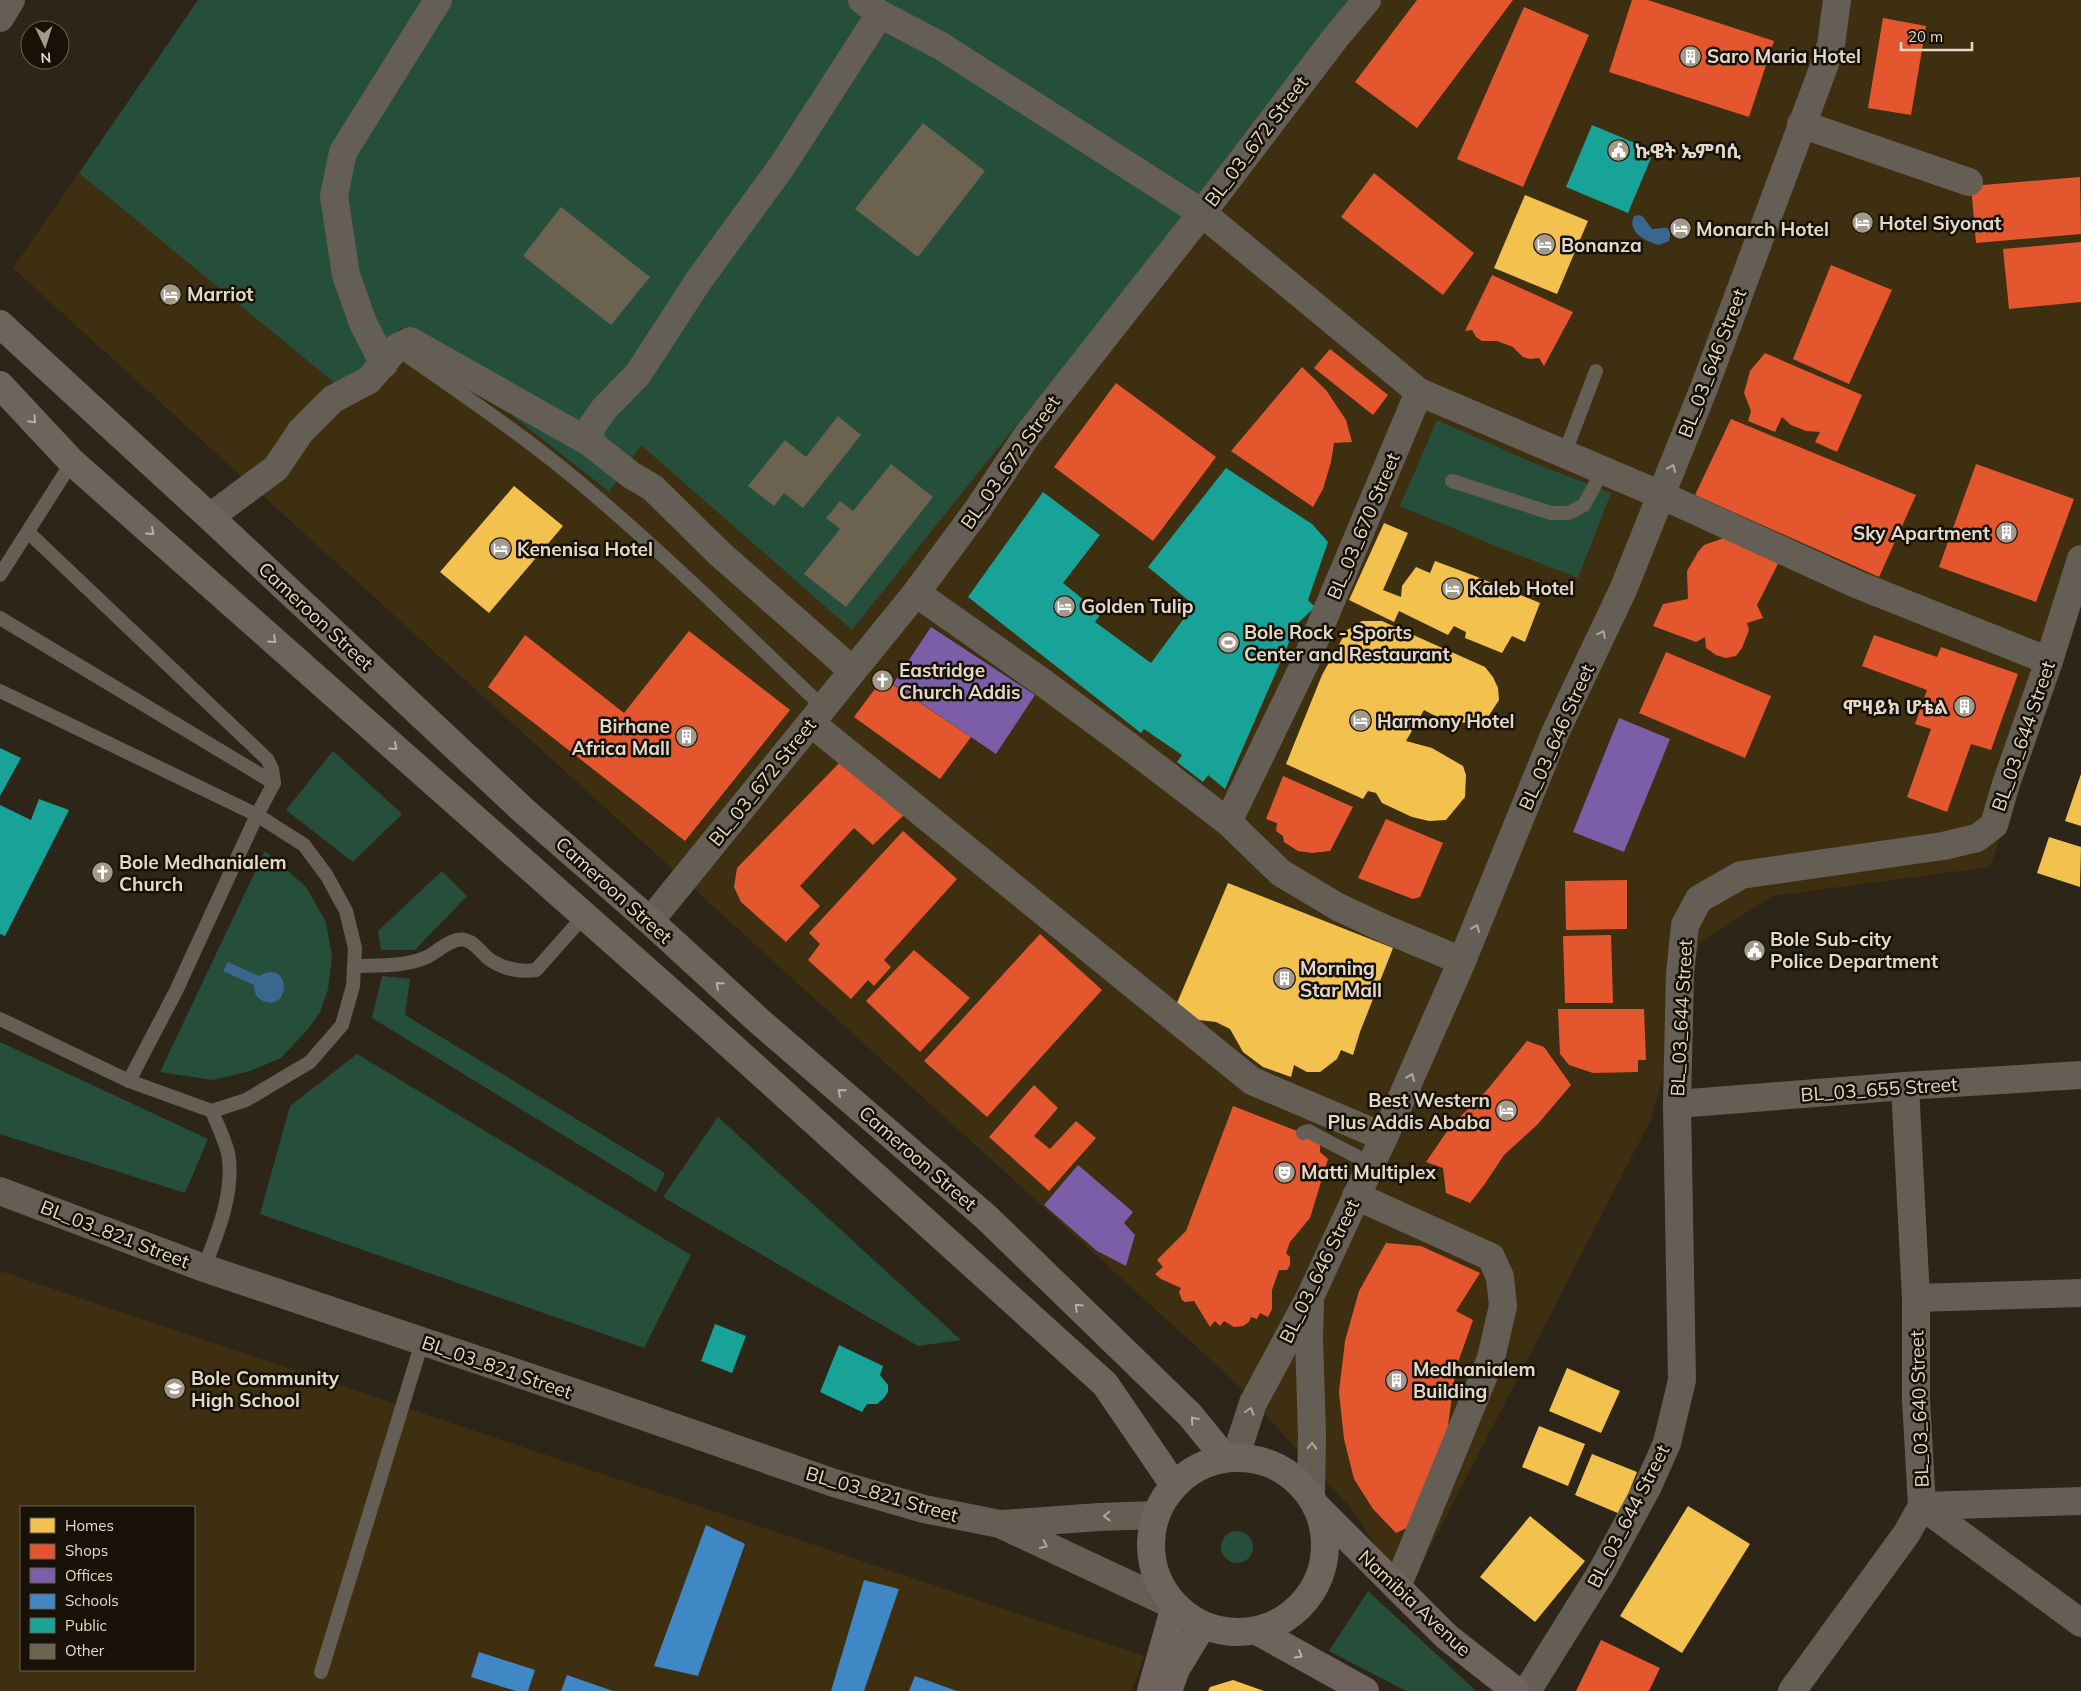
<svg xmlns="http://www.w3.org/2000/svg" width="2081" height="1691" font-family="Mulish,'Noto Sans Ethiopic',sans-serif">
	<rect width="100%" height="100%" fill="#2d2518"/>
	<g fill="#3f2f11" fill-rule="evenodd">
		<polygon points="1358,0 2081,0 2081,606 1990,867 1773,896 1700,942 1651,1119 1407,1593 1351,1508 1233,1380 13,268 79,173 343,390 401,328 608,492 641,444 852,630"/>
		<path d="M0,1271L1144,1656L1132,1691H0ZM21,1507H194V1670H21Z"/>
	</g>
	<g fill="#264f3b">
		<polygon points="198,0 1358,0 852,630 641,445 609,492 401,328 343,390 79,173"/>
		<polygon points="1437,420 1536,464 1611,493 1578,578 1503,549 1400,506"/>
		<polygon points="333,751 402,814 353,862 286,810"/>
		<polygon points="265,851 306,887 326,922 332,957 328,989 320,1012 308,1029 281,1058 250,1071 213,1080 160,1072"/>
		<polygon points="442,871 467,896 415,950 381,950 378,931"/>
		<polygon points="382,976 410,979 405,1015 665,1173 656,1192 372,1018"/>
		<polygon points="0,1042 208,1139 185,1193 0,1134"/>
		<polygon points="357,1054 691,1255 644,1348 260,1214 290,1106"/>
		<polygon points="718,1117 961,1340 918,1346 663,1197"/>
		<circle cx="1237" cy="1547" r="16"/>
		<polygon points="1368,1591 1476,1691 1406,1691 1329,1651"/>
	</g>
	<g fill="#39678d">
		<path d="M1640,215L1643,217L1652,229C1662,229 1674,222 1669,241L1659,245C1647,242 1626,232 1634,216Z"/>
		<path d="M228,962L259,976C291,957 292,1013 263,1001C256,998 254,992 254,985L223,971Z"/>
	</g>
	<g fill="#f2c14e">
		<polygon points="1525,195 1588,221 1557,294 1494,268"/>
		<polygon points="514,486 563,526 489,613 440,572"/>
		<polygon points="1384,523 1408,533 1383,590 1401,597 1402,586 1416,567 1430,573 1435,561 1475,576 1540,603 1525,642 1512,636 1502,653 1465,638 1466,632 1454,626 1448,635 1399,611 1394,622 1349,600"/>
		<polygon points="1362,621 1382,621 1485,667 1493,677 1498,688 1499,700 1488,717 1474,722 1456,723 1441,719 1424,710 1406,741 1432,748 1463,766 1466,775 1465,797 1446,820 1429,821 1412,817 1382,803 1376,793 1368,791 1363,799 1286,764 1322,675 1347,630"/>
		<polygon points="2081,774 2081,826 2065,821"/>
		<polygon points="2049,837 2081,847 2080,887 2037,873"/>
		<polygon points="1228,883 1393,948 1360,1032 1353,1055 1341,1050 1337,1059 1320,1072 1307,1072 1294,1065 1291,1077 1263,1067 1243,1052 1230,1029 1216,1022 1199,1020 1174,1010"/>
		<polygon points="1567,1368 1620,1391 1601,1433 1549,1411"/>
		<polygon points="1539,1426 1585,1444 1568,1486 1522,1467"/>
		<polygon points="1592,1454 1637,1472 1620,1514 1575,1495"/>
		<polygon points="1688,1506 1750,1544 1682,1653 1620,1616"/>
		<polygon points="1530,1516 1585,1561 1535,1622 1480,1577"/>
		<polygon points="1233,1680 1264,1691 1208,1691 1210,1687"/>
	</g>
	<g fill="#e4572e">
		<polygon points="1417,0 1513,0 1417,128 1355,82"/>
		<polygon points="1632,0 1648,0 1774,41 1749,117 1609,72"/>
		<polygon points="1524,7 1589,35 1523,187 1457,159"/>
		<polygon points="1883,18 1926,26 1911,115 1868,108"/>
		<polygon points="1374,173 1474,253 1443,295 1341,217"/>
		<polygon points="2080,177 2081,234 1976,243 1971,186"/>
		<polygon points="2081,242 2081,302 2009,309 2003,249"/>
		<polygon points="1831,265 1892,290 1849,384 1793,359"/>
		<polygon points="1492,275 1573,312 1544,366 1539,358 1530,359 1523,357 1513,347 1497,341 1482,341 1476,337 1472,330 1465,331"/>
		<polygon points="1330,349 1388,395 1373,415 1314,368"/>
		<polygon points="1765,353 1862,395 1837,452 1815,442 1820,432 1806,431 1791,425 1782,417 1775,432 1748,421 1751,411 1744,393 1750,371"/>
		<polygon points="1302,367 1326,390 1346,420 1352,442 1334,443 1331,462 1323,489 1313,507 1231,451"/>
		<polygon points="1116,383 1216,457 1153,541 1054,467"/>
		<polygon points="1731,419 1916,495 1879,577 1695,495"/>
		<polygon points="1976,464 2074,499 2036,602 1939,567"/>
		<polygon points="1724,538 1760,546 1756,554 1779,562 1757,605 1763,618 1747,623 1749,630 1742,648 1736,656 1726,658 1716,655 1706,648 1705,637 1696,642 1653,626 1663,604 1688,599 1687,571 1698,552 1704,545"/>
		<polygon points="689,631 790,710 685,841 488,687 525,635 624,713"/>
		<polygon points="1874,635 1937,657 1941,647 2018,674 1991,750 1971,744 1947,812 1907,797 1931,729 1915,724 1927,690 1862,666"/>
		<polygon points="1666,652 1771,696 1745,758 1639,713"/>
		<polygon points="883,678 971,737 940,779 854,717"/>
		<polygon points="848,754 909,810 873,845 854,828 800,886 820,906 786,942 741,902 734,887 737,868"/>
		<polygon points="1283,776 1353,807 1330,851 1312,853 1298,851 1284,842 1283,836 1276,831 1277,823 1266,819"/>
		<polygon points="1386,819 1443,843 1420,897 1413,899 1358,878"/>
		<polygon points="903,831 957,879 884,960 891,967 874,986 868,980 851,999 808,960 820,944 809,933"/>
		<polygon points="1627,880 1627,929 1566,930 1565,881"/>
		<polygon points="1040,934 1102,990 987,1117 924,1061"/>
		<polygon points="1611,935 1613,1003 1565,1003 1563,936"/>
		<polygon points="914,950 970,998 920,1052 866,1001"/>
		<polygon points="1558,1009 1644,1009 1646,1060 1638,1060 1638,1072 1593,1073 1569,1065 1560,1054"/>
		<polygon points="1527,1041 1544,1047 1571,1085 1537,1125 1504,1155 1484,1185 1470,1203 1446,1193 1443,1168 1426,1162 1450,1127 1487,1090"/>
		<polygon points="1034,1085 1058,1108 1034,1136 1050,1149 1076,1121 1096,1138 1049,1191 989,1137"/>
		<polygon points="1233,1106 1320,1140 1320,1152 1328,1159 1310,1218 1290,1242 1286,1253 1290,1257 1290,1265 1287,1270 1279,1270 1272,1290 1272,1309 1268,1317 1260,1313 1257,1319 1251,1317 1249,1322 1243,1326 1234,1327 1224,1321 1220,1326 1215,1321 1210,1327 1194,1301 1185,1302 1182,1300 1179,1292 1181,1288 1161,1279 1155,1274 1163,1267 1157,1260 1186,1231"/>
		<polygon points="1386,1243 1421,1246 1480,1273 1456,1311 1473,1320 1456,1368 1440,1483 1424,1520 1396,1533 1373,1509 1354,1479 1344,1439 1339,1392 1345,1341 1359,1291"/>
		<polygon points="1601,1640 1660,1668 1649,1691 1576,1691"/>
	</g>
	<g fill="#7b5ea7">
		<polygon points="931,627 1035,695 996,754 893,684"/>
		<polygon points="1619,718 1670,739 1624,852 1573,832"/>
		<polygon points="1078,1165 1133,1212 1124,1223 1135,1235 1126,1266 1097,1251 1044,1205"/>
	</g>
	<g fill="#3f88c5">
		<polygon points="706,1525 745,1544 698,1676 654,1666"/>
		<polygon points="864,1580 899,1589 864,1691 831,1691"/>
		<polygon points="479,1652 535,1670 528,1691 516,1691 471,1677"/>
		<polygon points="567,1675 613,1691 561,1691"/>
		<polygon points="915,1676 957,1691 909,1691"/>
	</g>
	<g fill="#17a398">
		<polygon points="1592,125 1654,151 1628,213 1566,187"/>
		<polygon points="1226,468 1312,524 1328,542 1308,600 1315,607 1297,624 1225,789 1208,775 1203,782 1177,762 1182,755 1144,729 1141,733 968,597 1043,492 1100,535 1063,583 1101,614 1095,622 1151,663 1194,605 1148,567"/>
		<polygon points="0,748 21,758 0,796"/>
		<polygon points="39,799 69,810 5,936 0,934 0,805 31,820"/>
		<polygon points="715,1324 746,1336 732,1373 701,1361"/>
		<polygon points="839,1345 883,1366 880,1375 888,1385 888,1392 884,1398 877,1404 867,1404 862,1412 820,1392"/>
	</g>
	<g fill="#6c6250">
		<polygon points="923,123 985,171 918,257 855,209"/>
		<polygon points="561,207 650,277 611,325 523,256"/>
		<polygon points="838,416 861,435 803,508 784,493 774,506 748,486 785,440 806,457"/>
		<polygon points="891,464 933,497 846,607 804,574 840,529 826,518 840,501 853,511"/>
	</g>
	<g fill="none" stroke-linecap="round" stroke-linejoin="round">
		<g stroke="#645e55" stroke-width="14">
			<path d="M396,348C465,396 535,443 599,499C676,565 749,637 823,707"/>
			<polyline points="1564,455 1596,371"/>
			<polyline points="1452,481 1551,513 1569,513 1584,505 1603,470"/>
			<polyline points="28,532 267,759 272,769 274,783 257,815 176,991 129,1081"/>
			<polyline points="0,575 72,462"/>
			<polyline points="0,618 274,783"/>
			<polyline points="0,691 257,815 304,845 327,876 346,911 355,948 353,986 342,1025 310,1062 246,1100 212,1111 129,1081 0,1019"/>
			<path d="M354,966C378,965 405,967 427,957C437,952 452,937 465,940C477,943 482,955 492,961C505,969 521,972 536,970L584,916"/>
			<polyline points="1303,1133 1308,1131 1371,1164"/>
			<path d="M204,1268C217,1234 233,1197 229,1159C228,1145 217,1125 212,1111"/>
			<polyline points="321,1672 422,1342"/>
		</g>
		<g stroke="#645e55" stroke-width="28">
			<polyline points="862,0 880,14 941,46 1202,213 1419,392 1661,495 1856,584 2049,661"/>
			<polyline points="0,18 11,0"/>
			<polyline points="1801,124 1969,182"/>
			<polyline points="384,364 363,323 346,275 334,196 343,152 438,0"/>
			<polyline points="210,517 276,468 301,431 333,399 369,380 396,348 410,341 589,442"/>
			<polyline points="916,593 1045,684 1130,747 1228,822 1281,873 1338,907 1383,928 1462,961"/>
			<polyline points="852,670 720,554 653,488 631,475 589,442 592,426 604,409 638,374 699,280 782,166 880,14"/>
			<polyline points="811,723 1252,1081 1384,1137"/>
			<polyline points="1228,822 1305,663 1419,392"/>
			<polyline points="650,921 916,593 978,509 1028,434 1202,213 1336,37 1367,0"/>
			<polyline points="1677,1104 1905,1086 2081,1075"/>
			<polyline points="0,1191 204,1268 588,1397 834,1483 924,1509 1000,1524 1175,1606"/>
			<polyline points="1356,1196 1491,1257 1500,1277 1503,1306 1491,1358 1397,1587"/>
			<polyline points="1916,1298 2081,1293"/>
			<polyline points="1310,1302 1309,1338 1312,1434 1311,1495"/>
			<polyline points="1235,1458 1253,1403 1310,1297 1395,1113 1462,961 1555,733 1623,590 1704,388 1824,66 1831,45 1837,0"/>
			<polyline points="1922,1506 2081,1623"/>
			<polyline points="1922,1506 2081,1501"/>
			<polyline points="1003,1524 1099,1517 1156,1515"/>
			<polyline points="1527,1691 1602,1571 1648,1486 1667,1443 1682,1380 1677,1104 1680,974 1685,925 1699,899 1741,875 1943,846 1977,838 1994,825 2006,784 2049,661 2081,559"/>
			<polyline points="1792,1691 1907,1533 1922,1506 1916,1400 1916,1298 1905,1086"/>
		</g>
		<g stroke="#6e635d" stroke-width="28">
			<polyline points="0,324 210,517 524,811 650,921 759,1021 986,1217 1190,1415 1225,1458"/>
			<polyline points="0,385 72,462 709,1026 1105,1384 1174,1485"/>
			<circle cx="1238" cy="1545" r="87"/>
			<polyline points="1319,1509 1447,1637 1516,1691"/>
			<polyline points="1257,1631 1365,1691"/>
			<polyline points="1151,1691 1175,1606"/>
			<polyline points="1168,1691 1176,1669 1202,1626"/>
		</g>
	</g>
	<defs><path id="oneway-chevron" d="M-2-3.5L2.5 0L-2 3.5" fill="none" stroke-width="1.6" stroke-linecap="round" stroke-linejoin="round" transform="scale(1.25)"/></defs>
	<g stroke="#bab0a4">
		<use href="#oneway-chevron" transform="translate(33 420) rotate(47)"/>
		<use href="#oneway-chevron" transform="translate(151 532) rotate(42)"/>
		<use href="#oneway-chevron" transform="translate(273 640) rotate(42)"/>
		<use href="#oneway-chevron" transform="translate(394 747) rotate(42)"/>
		<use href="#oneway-chevron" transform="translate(719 985) rotate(-138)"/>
		<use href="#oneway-chevron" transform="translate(841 1092) rotate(-139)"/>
		<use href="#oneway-chevron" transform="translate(1078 1307) rotate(-136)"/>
		<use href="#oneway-chevron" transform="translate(1194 1420) rotate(-130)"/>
		<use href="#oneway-chevron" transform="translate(1299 1655) rotate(30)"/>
	</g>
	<g stroke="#b0a89c">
		<use href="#oneway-chevron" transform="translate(1672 468) rotate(-68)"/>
		<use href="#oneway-chevron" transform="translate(1602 634) rotate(-64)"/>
		<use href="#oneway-chevron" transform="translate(1476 928) rotate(-68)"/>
		<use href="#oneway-chevron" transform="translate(1411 1077) rotate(-67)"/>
		<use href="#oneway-chevron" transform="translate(1250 1411) rotate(-72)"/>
		<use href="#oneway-chevron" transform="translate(1312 1446) rotate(-88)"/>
		<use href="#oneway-chevron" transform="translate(1107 1516) rotate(179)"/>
		<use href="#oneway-chevron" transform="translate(1044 1545) rotate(25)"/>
	</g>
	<defs>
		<symbol id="building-disc" viewBox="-11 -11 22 22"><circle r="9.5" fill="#a39a8c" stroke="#181107"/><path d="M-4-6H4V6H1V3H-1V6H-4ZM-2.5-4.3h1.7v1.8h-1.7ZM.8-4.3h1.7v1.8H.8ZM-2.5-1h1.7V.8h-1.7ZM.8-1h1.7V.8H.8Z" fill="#fff"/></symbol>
		<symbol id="civic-disc" viewBox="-11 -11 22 22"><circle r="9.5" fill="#a39a8c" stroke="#181107"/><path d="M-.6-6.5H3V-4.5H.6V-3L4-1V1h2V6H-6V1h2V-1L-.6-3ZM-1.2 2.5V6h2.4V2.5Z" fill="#fff"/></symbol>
		<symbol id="hotel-disc" viewBox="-11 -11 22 22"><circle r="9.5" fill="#a39a8c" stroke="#181107"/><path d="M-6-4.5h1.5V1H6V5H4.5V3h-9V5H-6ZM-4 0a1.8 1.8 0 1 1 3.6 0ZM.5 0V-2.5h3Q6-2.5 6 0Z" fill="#fff"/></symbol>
		<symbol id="stadium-disc" viewBox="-11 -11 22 22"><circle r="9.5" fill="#a39a8c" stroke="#181107"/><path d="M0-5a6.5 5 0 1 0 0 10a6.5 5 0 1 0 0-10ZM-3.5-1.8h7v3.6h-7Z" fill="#fff"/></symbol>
		<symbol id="church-disc" viewBox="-11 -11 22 22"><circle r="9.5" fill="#a39a8c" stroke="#181107"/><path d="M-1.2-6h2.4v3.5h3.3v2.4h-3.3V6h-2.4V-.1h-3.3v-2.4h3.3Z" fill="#fff"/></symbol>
		<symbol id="theatre-disc" viewBox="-11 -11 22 22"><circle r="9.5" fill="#a39a8c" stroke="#181107"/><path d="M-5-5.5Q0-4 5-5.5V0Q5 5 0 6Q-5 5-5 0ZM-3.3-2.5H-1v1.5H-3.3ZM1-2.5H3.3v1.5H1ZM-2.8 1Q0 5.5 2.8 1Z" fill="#fff"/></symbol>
		<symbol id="school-disc" viewBox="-11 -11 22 22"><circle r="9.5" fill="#a39a8c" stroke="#181107"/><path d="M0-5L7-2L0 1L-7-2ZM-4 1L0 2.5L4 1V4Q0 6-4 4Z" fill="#fff"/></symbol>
	</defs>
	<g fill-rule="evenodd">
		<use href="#building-disc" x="1678" y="44" width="25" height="25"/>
		<use href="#civic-disc" x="1606" y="138" width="25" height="25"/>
		<use href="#hotel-disc" x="1850" y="210" width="25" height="25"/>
		<use href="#hotel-disc" x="1668" y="216" width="25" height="25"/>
		<use href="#hotel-disc" x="1532" y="232" width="25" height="25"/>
		<use href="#hotel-disc" x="158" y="282" width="25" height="25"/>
		<use href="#building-disc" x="1994" y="520" width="25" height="25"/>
		<use href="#hotel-disc" x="488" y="536" width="25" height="25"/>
		<use href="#hotel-disc" x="1440" y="576" width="25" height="25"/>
		<use href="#hotel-disc" x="1052" y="594" width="25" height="25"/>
		<use href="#stadium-disc" x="1216" y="630" width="25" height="25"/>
		<use href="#church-disc" x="870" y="668" width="25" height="25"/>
		<use href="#building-disc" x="1952" y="694" width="25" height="25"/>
		<use href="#hotel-disc" x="1348" y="708" width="25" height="25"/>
		<use href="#building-disc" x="674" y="724" width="25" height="25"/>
		<use href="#church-disc" x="90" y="860" width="25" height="25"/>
		<use href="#civic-disc" x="1742" y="938" width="25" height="25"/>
		<use href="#building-disc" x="1272" y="966" width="25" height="25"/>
		<use href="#hotel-disc" x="1494" y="1098" width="25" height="25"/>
		<use href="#theatre-disc" x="1272" y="1160" width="25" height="25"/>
		<use href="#building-disc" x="1384" y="1368" width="25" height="25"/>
		<use href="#school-disc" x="162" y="1376" width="25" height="25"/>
	</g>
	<g text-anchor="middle" stroke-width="5" stroke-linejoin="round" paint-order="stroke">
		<g font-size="19" font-weight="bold" fill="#e3d9cb" stroke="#181107" text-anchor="start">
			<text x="1707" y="63">Saro Maria Hotel</text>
			<text x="1635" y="158">ኩዌት ኤምባሲ</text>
			<text x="1879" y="230">Hotel Siyonat</text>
			<text x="1696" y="236">Monarch Hotel</text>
			<text x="1561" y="252">Bonanza</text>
			<text x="187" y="301">Marriot</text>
			<text x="1990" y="540" text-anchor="end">Sky Apartment</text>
			<text x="517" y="556">Kenenisa Hotel</text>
			<text x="1469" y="595">Kaleb Hotel</text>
			<text x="1081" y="613">Golden Tulip</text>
			<text x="1244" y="639">Bole Rock - Sports<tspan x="1244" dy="22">Center and Restaurant</tspan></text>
			<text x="899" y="677">Eastridge<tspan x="899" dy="22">Church Addis</tspan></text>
			<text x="1948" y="714" text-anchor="end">ሞዛይክ ሆቴል</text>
			<text x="1377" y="728">Harmony Hotel</text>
			<text x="670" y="733" text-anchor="end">Birhane<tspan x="670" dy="22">Africa Mall</tspan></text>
			<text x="119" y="869">Bole Medhanialem<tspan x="119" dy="22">Church</tspan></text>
			<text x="1770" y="946">Bole Sub-city<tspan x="1770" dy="22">Police Department</tspan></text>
			<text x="1300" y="975">Morning<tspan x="1300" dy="22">Star Mall</tspan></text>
			<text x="1490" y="1107" text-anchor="end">Best Western<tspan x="1490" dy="22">Plus Addis Ababa</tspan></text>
			<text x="1301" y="1179">Matti Multiplex</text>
			<text x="1413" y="1376">Medhanialem<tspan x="1413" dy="22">Building</tspan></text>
			<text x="191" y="1385">Bole Community<tspan x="191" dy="22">High School</tspan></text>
		</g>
		<g font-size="19" fill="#e3d9cb" stroke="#181107">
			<text transform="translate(1256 141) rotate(-53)" y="7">BL_03_672 Street</text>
			<text transform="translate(1712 363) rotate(-69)" y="7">BL_03_646 Street</text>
			<text transform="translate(1010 462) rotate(-55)" y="7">BL_03_672 Street</text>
			<text transform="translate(1363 526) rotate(-67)" y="7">BL_03_670 Street</text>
			<text transform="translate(316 616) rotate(43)" y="7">Cameroon Street</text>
			<text transform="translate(2023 736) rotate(-71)" y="7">BL_03_644 Street</text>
			<text transform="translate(1556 737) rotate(-66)" y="7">BL_03_646 Street</text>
			<text transform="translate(762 782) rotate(-51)" y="7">BL_03_672 Street</text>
			<text transform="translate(614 890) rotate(42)" y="7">Cameroon Street</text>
			<text transform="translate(1681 1018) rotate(-87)" y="7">BL_03_644 Street</text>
			<text transform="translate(1879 1089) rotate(-4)" y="7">BL_03_655 Street</text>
			<text transform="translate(918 1158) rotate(41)" y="7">Cameroon Street</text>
			<text transform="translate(115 1234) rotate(21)" y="7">BL_03_821 Street</text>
			<text transform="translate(1319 1271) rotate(-64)" y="7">BL_03_646 Street</text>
			<text transform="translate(497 1367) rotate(19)" y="7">BL_03_821 Street</text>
			<text transform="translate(1919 1409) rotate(-92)" y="7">BL_03_640 Street</text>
			<text transform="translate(882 1494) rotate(16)" y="7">BL_03_821 Street</text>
			<text transform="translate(1628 1516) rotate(-63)" y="7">BL_03_644 Street</text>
			<text transform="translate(1415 1603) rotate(43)" y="7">Namibia Avenue</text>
		</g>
	</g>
	<rect x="20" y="1506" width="175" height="165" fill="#181107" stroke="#696155"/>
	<rect x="30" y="1518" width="25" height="15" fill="#f2c14e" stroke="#696155"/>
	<text x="65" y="1531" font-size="15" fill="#e3d9cb">Homes</text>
	<rect x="30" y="1544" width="25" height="15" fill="#e4572e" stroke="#696155"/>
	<text x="65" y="1556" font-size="15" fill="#e3d9cb">Shops</text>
	<rect x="30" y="1568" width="25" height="15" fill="#7b5ea7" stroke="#696155"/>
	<text x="65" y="1581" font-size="15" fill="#e3d9cb">Offices</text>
	<rect x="30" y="1594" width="25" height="15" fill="#3f88c5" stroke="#696155"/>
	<text x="65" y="1606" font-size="15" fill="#e3d9cb">Schools</text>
	<rect x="30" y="1618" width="25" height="15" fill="#17a398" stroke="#696155"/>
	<text x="65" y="1631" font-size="15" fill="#e3d9cb">Public</text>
	<rect x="30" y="1644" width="25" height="15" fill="#6c6250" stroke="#696155"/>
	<text x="65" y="1656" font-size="15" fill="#e3d9cb">Other</text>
	<g transform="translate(45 45) rotate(176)"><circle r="24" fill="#181107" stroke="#696155"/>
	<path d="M0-4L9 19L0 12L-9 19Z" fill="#a39a8c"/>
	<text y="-8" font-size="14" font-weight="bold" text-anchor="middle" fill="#e3d9cb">N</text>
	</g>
	<path d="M1901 42v8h71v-8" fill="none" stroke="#e3d9cb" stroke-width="2.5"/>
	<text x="1908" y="42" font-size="15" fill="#e3d9cb" stroke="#181107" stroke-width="4" paint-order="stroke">20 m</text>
</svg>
